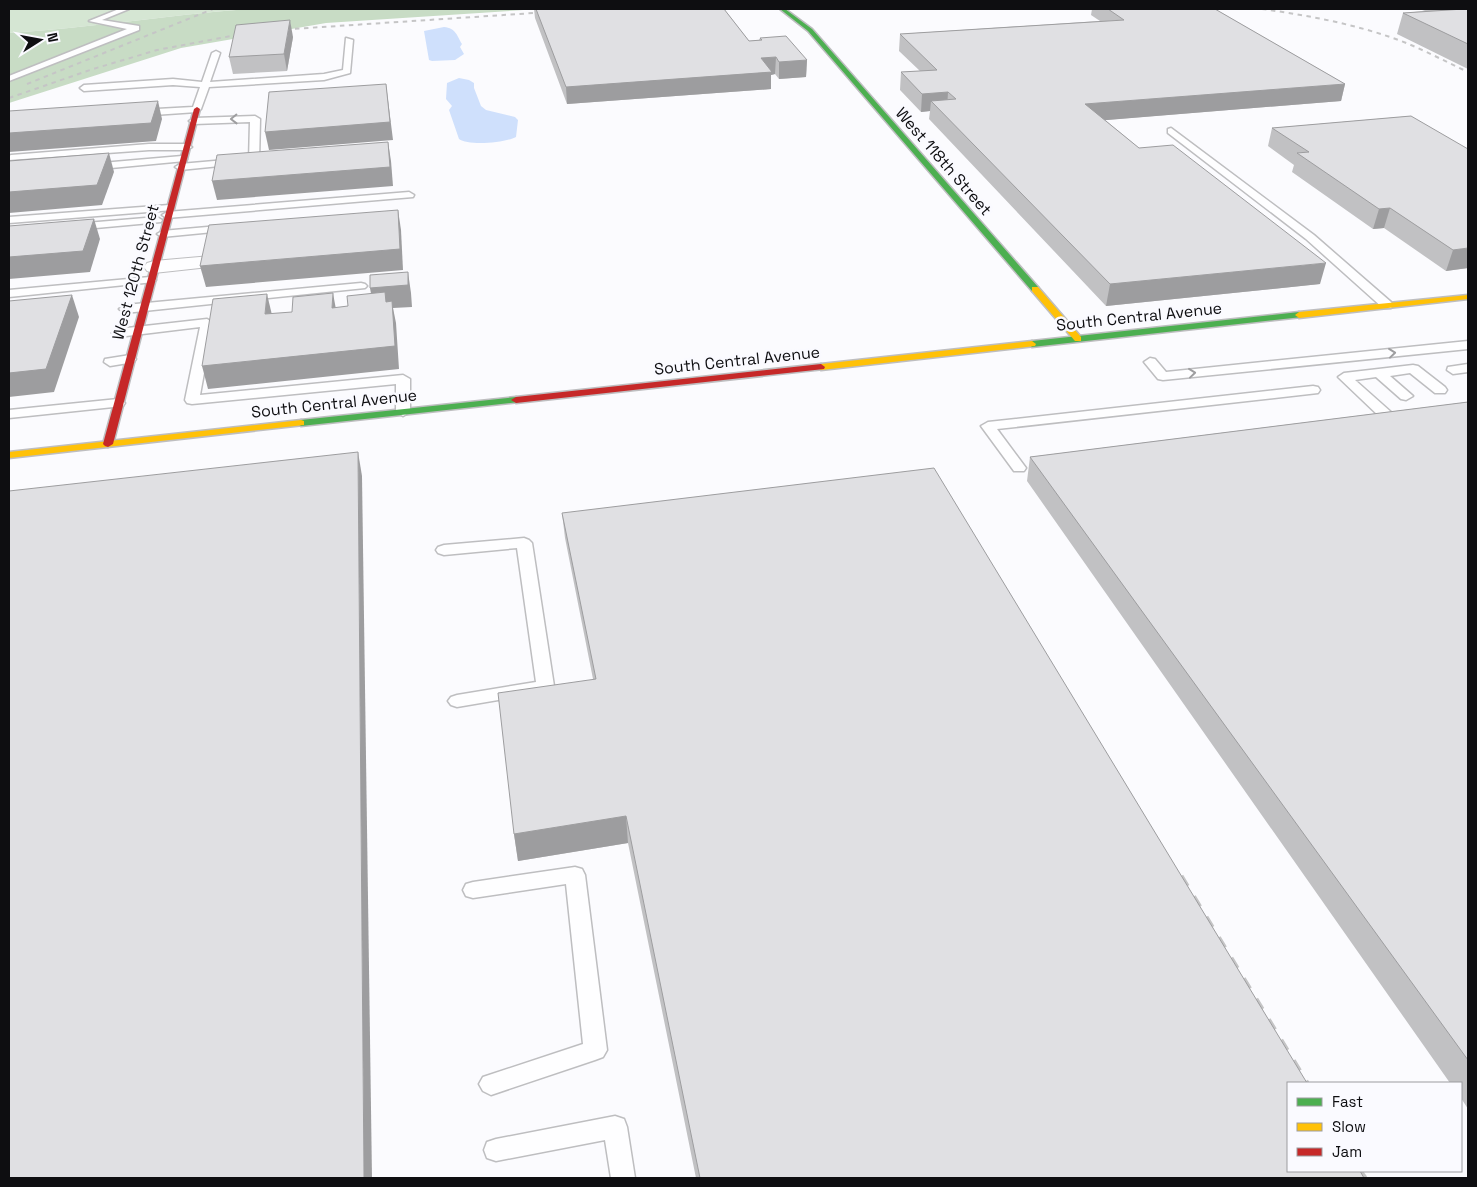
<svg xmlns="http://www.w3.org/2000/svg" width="1477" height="1187" font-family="'Space Grotesk',sans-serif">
	<rect width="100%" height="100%" fill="#fbfbfe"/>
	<path fill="#d5e6d3" d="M9,9H248C168,15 89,28 9,33Z"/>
	<path fill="#c8dcc5" d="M248,9H539L326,23L181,48L9,103V33C89,28 168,15 248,9Z"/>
	<g fill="#cfe0fc">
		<path d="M444,27C456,28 457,36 462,44L460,47L464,54L455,60L432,61L429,60L424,31Z"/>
		<path d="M459,78L469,80L474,83V88L481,106L486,110L515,117L518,120L516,137C505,143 468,146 459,139L449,110L452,106L446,99L447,83Z"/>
	</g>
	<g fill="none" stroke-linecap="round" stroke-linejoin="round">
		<defs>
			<g id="lane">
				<polygon points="119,9 129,9 102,20 139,26 139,30 9,81 9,76 127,29 89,21"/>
				<polygon points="346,38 353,40 350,73 324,80 209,87 201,109 197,112 139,116 134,113 139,110 193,107 200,87 173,85 84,91 80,88 84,85 173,79 202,82 212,53 216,51 220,53 210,82 324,74 343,70"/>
				<polygon points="255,116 260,119 259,161 254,164 249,161 250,122 194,124 189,121 194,118"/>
				<polygon points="1171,128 1314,235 1391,302 1393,305 1391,308 1383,308 1306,239 1168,133 1168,129"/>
				<polygon points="149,144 187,144 192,147 187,150 149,150 9,160 9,156 11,155"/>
				<polygon points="182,156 187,159 185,161 90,170 85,167 90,164"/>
				<polygon points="237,159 242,162 240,164 180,170 175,167 180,164"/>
				<polygon points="409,192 414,195 413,197 167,218 162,215 167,212"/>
				<polygon points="169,205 173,206 174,208 173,210 9,223 9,217"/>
				<polygon points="157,217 162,220 161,222 74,230 69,227 74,224"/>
				<polygon points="230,225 235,228 234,230 162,237 157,234 162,231"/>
				<polygon points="150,277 156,280 154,282 9,297 9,290"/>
				<polygon points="361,283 365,284 367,286 365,288 125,313 119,309 125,305"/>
				<polygon points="207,319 213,323 200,395 403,375 410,379 410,412 403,416 396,412 396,384 192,404 187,403 185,400 200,327 118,337 112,333 118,329"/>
				<polygon points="1468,341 1468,349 1163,380 1158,379 1144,362 1150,358 1155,359 1166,372"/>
				<polygon points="130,355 136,359 134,362 110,366 104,362 105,359"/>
				<polygon points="1468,364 1468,372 1453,374 1447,370 1448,367"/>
				<polygon points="1413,365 1418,366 1445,387 1447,390 1445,393 1435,393 1410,373 1390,376 1413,396 1406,400 1401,399 1376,377 1355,380 1391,412 1393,415 1391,418 1381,418 1338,377 1344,373"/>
				<polygon points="1313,386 1318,387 1320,390 1318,393 997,429 1026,468 1024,471 1014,471 981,426 988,422"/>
				<polygon points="118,399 125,403 123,406 9,418 9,410"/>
				<polygon points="524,538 529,540 532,543 554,686 551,690 545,692 457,707 451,705 448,701 451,697 457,695 536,682 517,548 444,555 438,553 436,550 438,547 444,545"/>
				<polygon points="575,867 582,869 585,875 607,1050 603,1057 595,1060 491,1095 483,1091 479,1084 483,1077 583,1044 566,884 473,898 466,896 463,890 466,884 473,882"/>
				<polygon points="615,1116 624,1119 627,1127 635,1178 611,1178 605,1140 496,1161 487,1158 484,1150 487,1142 496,1139"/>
			</g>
			<polygon id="street" points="211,256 218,258 221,262 218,266 154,273 147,271 144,267 147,263 154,261"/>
			<g id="fast">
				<polygon points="780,9 785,9 812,29 1038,287 1038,291 1032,291 808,31"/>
				<polygon points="1299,312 1303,315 1302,317 1032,347 1028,344 1032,341"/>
				<polygon points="516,397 519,398 519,402 301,426 296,423 301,420"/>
			</g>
			<g id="slow">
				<polygon points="1032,287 1038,287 1081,337 1081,341 1075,341 1032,291"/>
				<polygon points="1468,295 1468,299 1299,318 1295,315 1299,312"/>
				<polygon points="1032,341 1036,344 1035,346 821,370 817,367 821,364"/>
				<polygon points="301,420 304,421 304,425 9,458 9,452"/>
			</g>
			<g id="jam">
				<polygon points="197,107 200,109 113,444 108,447 105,446 103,444 194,109"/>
				<polygon points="821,364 825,367 824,369 516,403 511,400 516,397"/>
			</g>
		</defs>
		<use href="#lane" stroke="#bebec0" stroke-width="3"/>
		<use href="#street" stroke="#bebec0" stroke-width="2"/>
		<use href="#fast" stroke="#bebec0" stroke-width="3"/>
		<use href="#slow" stroke="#bebec0" stroke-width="3"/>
		<use href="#jam" stroke="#bebec0" stroke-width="3"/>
		<use href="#lane" fill="#fefeff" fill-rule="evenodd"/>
		<use href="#street" fill="#fefeff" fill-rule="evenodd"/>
		<use href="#fast" fill="#4caf50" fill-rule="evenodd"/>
		<use href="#slow" fill="#ffc107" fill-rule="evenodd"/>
		<use href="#jam" fill="#c62828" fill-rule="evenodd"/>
		<g stroke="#c5c5c6" stroke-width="2" stroke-dasharray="4.5 4.5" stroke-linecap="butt">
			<path d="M1262,9C1305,15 1349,23 1390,37C1417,46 1442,60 1468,72"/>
			<polyline points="277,30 549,12"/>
			<polyline points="27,84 213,9"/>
			<polyline points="9,98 93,69 157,50 247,33"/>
		</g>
		<g stroke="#c5c5c6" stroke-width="5" stroke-dasharray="12 12" stroke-linecap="butt">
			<polyline points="1181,876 1307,1083"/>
			<polyline points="1360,1171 1365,1178"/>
		</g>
	</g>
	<g fill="#c1c1c3">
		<polygon points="534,9 724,9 749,41 759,40 760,38 807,60 806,77 779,79 775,74 771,75 771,89 567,104 535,18"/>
		<polygon points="1092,9 1215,9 1345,84 1341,101 1105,120 1139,148 1320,284 1106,306 929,119 930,111 921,112 900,90 901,72 920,71 899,51 900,34 1100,21 1091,15"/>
		<polygon points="1419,9 1468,9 1468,69 1397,34 1403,13 1425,11"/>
		<polygon points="293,37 287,71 233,74 229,57"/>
		<polygon points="1411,116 1468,268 1446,271 1384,228 1373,229 1292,172 1294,165 1268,146 1272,128"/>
		<polygon points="1468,402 1468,1109 1461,1098 1461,1083 1450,1083 1027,481 1030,457"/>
		<polygon points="562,513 1364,1178 696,1178 628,843 518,861 514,834 593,679 565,538"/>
	</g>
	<g fill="#9d9d9f">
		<polygon points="290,20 293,37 287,71 284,54"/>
		<polygon points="776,57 775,74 771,75 771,89 567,104 566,87 761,58"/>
		<polygon points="807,60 806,77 779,79 779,62"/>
		<polygon points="386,84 393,140 269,150 265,132"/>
		<polygon points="1345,84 1341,101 1083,122 1085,104"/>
		<polygon points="948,92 947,110 931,101 930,111 921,112 922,94"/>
		<polygon points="158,101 162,119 156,141 9,152 9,133"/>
		<polygon points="388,142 391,161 393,186 217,200 212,181"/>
		<polygon points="109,153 114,172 102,205 9,213 9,192"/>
		<polygon points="1390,208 1384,228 1373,229 1379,209"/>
		<polygon points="398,210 401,230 403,270 206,287 200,266"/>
		<polygon points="94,219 100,239 90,272 9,279 9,257"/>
		<polygon points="1468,248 1468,268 1446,271 1453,250"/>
		<polygon points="1326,263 1320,284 1106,306 1110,284"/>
		<polygon points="408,272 411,293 412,307 393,308 396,323 399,369 208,389 202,366 374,310 370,288"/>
		<polygon points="333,293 337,315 332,308"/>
		<polygon points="267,294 272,315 265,314"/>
		<polygon points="72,295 79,317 54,392 9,397 9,373"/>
		<polygon points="358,452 362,476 372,1178 364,1178"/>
		<polygon points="626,816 628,843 518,861 514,834"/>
	</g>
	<g fill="#e0e0e3" stroke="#9d9d9f">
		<polygon points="536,9 724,9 749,41 762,40 760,38 786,36 807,60 779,62 776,57 761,58 772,72 566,87"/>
		<polygon points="1108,9 1215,9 1345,84 1085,104 1139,148 1173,145 1326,263 1110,284 931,101 956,99 948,92 922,94 901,72 937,70 900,34 1124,20"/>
		<polygon points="1468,9 1468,44 1403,13 1464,9"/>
		<polygon points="290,20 284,54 229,57 236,25"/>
		<polygon points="386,84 390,122 265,132 269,92"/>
		<polygon points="158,101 151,123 9,133 9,111"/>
		<polygon points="1411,116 1468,149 1468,248 1453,250 1390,208 1379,209 1297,153 1309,152 1272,128"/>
		<polygon points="388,142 390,167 212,181 217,155"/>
		<polygon points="109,153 97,185 9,192 9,161"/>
		<polygon points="398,210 400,249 200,266 209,225"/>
		<polygon points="94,219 83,251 9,257 9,226"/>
		<polygon points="408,272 408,285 370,288 370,275"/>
		<polygon points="385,292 386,302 392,301 395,346 202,366 213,299 267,294 265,314 292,312 293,297 333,293 332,308 348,306 347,296"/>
		<polygon points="72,295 46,369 9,373 9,301"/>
		<polygon points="1468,402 1468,1060 1030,457"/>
		<polygon points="358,452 364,1178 9,1178 9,491"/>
		<polygon points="934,468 1307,1083 1288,1083 1288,1171 1360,1171 1364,1178 700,1178 626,816 514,834 498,693 596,679 562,513"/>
	</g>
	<defs><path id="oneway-chevron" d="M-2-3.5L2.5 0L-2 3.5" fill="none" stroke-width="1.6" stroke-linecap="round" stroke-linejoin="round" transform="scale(1.25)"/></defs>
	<g stroke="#9e9ea0">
		<use href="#oneway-chevron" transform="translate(234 119) rotate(179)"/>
		<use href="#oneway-chevron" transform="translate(1392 353) rotate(-6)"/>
		<use href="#oneway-chevron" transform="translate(1192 373) rotate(-6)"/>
	</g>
	<g text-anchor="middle" stroke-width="5" stroke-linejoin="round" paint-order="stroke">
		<g font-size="16" fill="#0e0e11" stroke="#fafaff">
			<text transform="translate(944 161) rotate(49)" y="6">West 118th Street</text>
			<text transform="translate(135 272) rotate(-75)" y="6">West 120th Street</text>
			<text transform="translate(1139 316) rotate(-6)" y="6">South Central Avenue</text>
			<text transform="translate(737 360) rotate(-6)" y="6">South Central Avenue</text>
			<text transform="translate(334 403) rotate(-6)" y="6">South Central Avenue</text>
		</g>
	</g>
	<rect width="1477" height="1187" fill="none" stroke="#0e0e11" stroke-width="20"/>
	<rect x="1287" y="1082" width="175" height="90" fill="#fafaff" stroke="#9c9ca0"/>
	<rect x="1297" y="1098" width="25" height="8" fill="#4caf50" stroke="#9c9ca0"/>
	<text x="1332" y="1107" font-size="15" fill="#0e0e11">Fast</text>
	<rect x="1297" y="1123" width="25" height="8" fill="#ffc107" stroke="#9c9ca0"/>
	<text x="1332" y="1132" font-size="15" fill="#0e0e11">Slow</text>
	<rect x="1297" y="1148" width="25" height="8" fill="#c62828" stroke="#9c9ca0"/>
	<text x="1332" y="1157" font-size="15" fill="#0e0e11">Jam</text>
	<g transform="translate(40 40) rotate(79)" stroke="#fafaff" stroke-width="4" paint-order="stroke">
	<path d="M0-4L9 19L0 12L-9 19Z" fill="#0e0e11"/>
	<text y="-8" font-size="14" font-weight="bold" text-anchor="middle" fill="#0e0e11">N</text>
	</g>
</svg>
